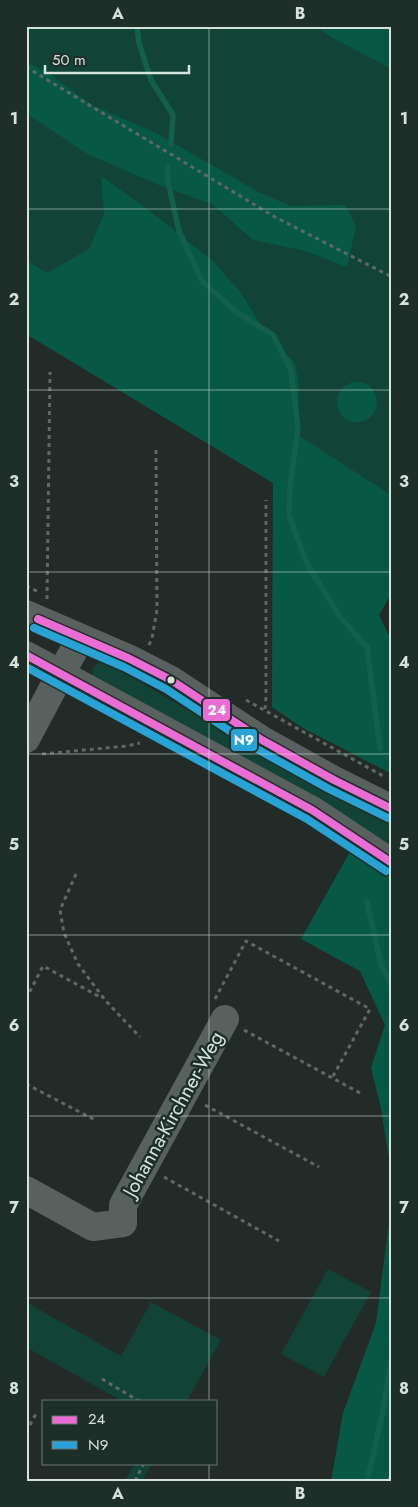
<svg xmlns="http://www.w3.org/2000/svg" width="418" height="1507" font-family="Jost,sans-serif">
	<rect width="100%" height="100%" fill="#222b28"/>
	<g fill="#114436">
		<polygon points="26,26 392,26 392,592 379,615 392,642 392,774 303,728 272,707 273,483 26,334"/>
		<polygon points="98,663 105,663 138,681 259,752 392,820 392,845 92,675 93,668"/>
		<polygon points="328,1269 371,1292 324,1377 281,1354"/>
		<polygon points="26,1302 121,1356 151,1302 221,1340 187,1401 122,1401 26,1347"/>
		<polygon points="135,1463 152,1463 142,1481 125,1481"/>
	</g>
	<g fill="#075945">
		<polygon points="316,26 392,26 392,69 333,38"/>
		<polygon points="26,62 50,74 92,105 156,133 260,193 291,206 345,205 356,226 347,267 306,251 253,240 212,204 156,184 86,153 26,113"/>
		<polygon points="101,176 151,212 213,261 241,293 265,332 295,363 299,387 298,411 295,433 392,496 392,592 379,615 392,642 392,774 303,728 272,707 273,483 26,334 26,260 47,273 89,249 104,214"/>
		<circle cx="357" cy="402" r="20"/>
		<polygon points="351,850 392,879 392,1178 381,1108 371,1068 385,1025 360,971 301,939"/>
		<polygon points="392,1200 392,1481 331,1481 343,1413 376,1323"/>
	</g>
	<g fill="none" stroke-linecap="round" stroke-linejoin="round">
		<g stroke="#12604b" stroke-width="5.5">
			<polyline points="137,26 139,43 151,80 173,115 171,144"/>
			<polyline points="168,167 167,177 179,231 202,281 235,311 273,335 291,370 298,428 290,487 289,515 307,564 340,617 367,647 380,748"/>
			<polyline points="367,902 381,965 392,986"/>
			<polyline points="367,1481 382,1415 392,1357"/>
		</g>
		<g stroke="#606865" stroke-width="3" stroke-dasharray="4 4" stroke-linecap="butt">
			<polyline points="26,67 275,217 392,277"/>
			<polyline points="26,586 39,592"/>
			<polyline points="47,599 50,372"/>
			<polyline points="149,645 152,638 157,610 156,449"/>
			<polyline points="246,700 385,777"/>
			<polyline points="265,709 266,697 266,500"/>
			<polyline points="42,754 127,746 140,743"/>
			<polyline points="76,874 60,910 64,933 78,964 105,1000 140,1037"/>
			<polyline points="26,999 43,966 102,998"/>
			<polyline points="215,999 246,941 370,1009 332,1078"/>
			<polyline points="244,1030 360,1093"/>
			<polyline points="26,1084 97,1121"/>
			<polyline points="205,1105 319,1167"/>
			<polyline points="164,1177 279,1241"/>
			<polyline points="102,1379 139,1401"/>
			<polyline points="26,1432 37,1412"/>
			<polyline points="135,1481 144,1463"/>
			<polyline points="389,1481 392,1470"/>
		</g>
		<g stroke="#58615e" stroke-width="28">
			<polyline points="26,614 128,658 171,680 262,740 334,780 392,809"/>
			<polyline points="26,655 312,810 392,863"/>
			<polyline points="26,739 61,673 81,638"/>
			<polyline points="26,1190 93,1227 123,1223 123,1205 225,1019"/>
		</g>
		<defs>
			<g id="bus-1">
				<polyline points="38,619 128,658 171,680 262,740 334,780 392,809"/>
				<polyline points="26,655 312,810 392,863"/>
			</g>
			<g id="bus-2">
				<polyline points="34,628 124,667 166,689 257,749 329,789 388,818"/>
				<polyline points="26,667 307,819 386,871"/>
			</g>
		</defs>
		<use href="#bus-1" stroke="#1e2f29" stroke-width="11"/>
		<use href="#bus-2" stroke="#1e2f29" stroke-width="11"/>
		<use href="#bus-1" stroke="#ea6cd5" stroke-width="8"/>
		<use href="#bus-2" stroke="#29a2d5" stroke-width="8"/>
	</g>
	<path fill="none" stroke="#d7e2dd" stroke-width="1" stroke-opacity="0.55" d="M209,26V1401M26,209H392M26,390H392M26,572H392M26,754H392M26,935H392M26,1116H392M26,1298H392M209,1463V1481"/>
	<circle fill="#d7e2dd" stroke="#1e2f29" stroke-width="2" cx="171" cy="680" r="4.5"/>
	<g text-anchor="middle" stroke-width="5" stroke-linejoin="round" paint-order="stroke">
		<g font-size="20" fill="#d7e2dd" stroke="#1e2f29">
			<text transform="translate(173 1114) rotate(-61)" y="7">Johanna-Kirchner-Weg</text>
		</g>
	</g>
	<g stroke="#1e2f29" stroke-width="2">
		<rect x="202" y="698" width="29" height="24" rx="5" fill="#ea6cd5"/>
		<rect x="230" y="728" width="28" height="24" rx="5" fill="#29a2d5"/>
	</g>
	<g font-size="14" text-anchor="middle" font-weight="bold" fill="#fff">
		<text x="217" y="715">24</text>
		<text x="244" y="745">N9</text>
	</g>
	<rect width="418" height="1507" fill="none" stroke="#1e2f29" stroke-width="55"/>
	<rect x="42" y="1400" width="175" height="65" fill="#1e2f29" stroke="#687771"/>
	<rect x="52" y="1416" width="25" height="8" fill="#ea6cd5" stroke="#687771"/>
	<text x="88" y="1424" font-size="15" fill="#d7e2dd">24</text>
	<rect x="52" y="1441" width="25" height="8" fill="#29a2d5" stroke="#687771"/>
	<text x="88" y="1450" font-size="15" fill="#d7e2dd">N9</text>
	<path d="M45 65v8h144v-8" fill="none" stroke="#d7e2dd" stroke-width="2.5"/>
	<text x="52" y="65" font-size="15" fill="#d7e2dd" stroke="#1e2f29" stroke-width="4" paint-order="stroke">50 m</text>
	<rect x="28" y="28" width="362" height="1452" fill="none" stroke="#d7e2dd" stroke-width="2"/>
	<g font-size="16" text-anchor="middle" font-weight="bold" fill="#d7e2dd">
		<text x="118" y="19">A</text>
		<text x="300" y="19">B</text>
		<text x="14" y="124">1</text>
		<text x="404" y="124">1</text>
		<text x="14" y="305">2</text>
		<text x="404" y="305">2</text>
		<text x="14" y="487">3</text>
		<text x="404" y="487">3</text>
		<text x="14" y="668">4</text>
		<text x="404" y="668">4</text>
		<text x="14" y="850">5</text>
		<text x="404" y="850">5</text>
		<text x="14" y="1031">6</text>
		<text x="404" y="1031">6</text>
		<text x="14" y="1213">7</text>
		<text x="404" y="1213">7</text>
		<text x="14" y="1394">8</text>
		<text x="404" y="1394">8</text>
		<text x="118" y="1499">A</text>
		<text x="300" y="1499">B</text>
	</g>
</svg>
